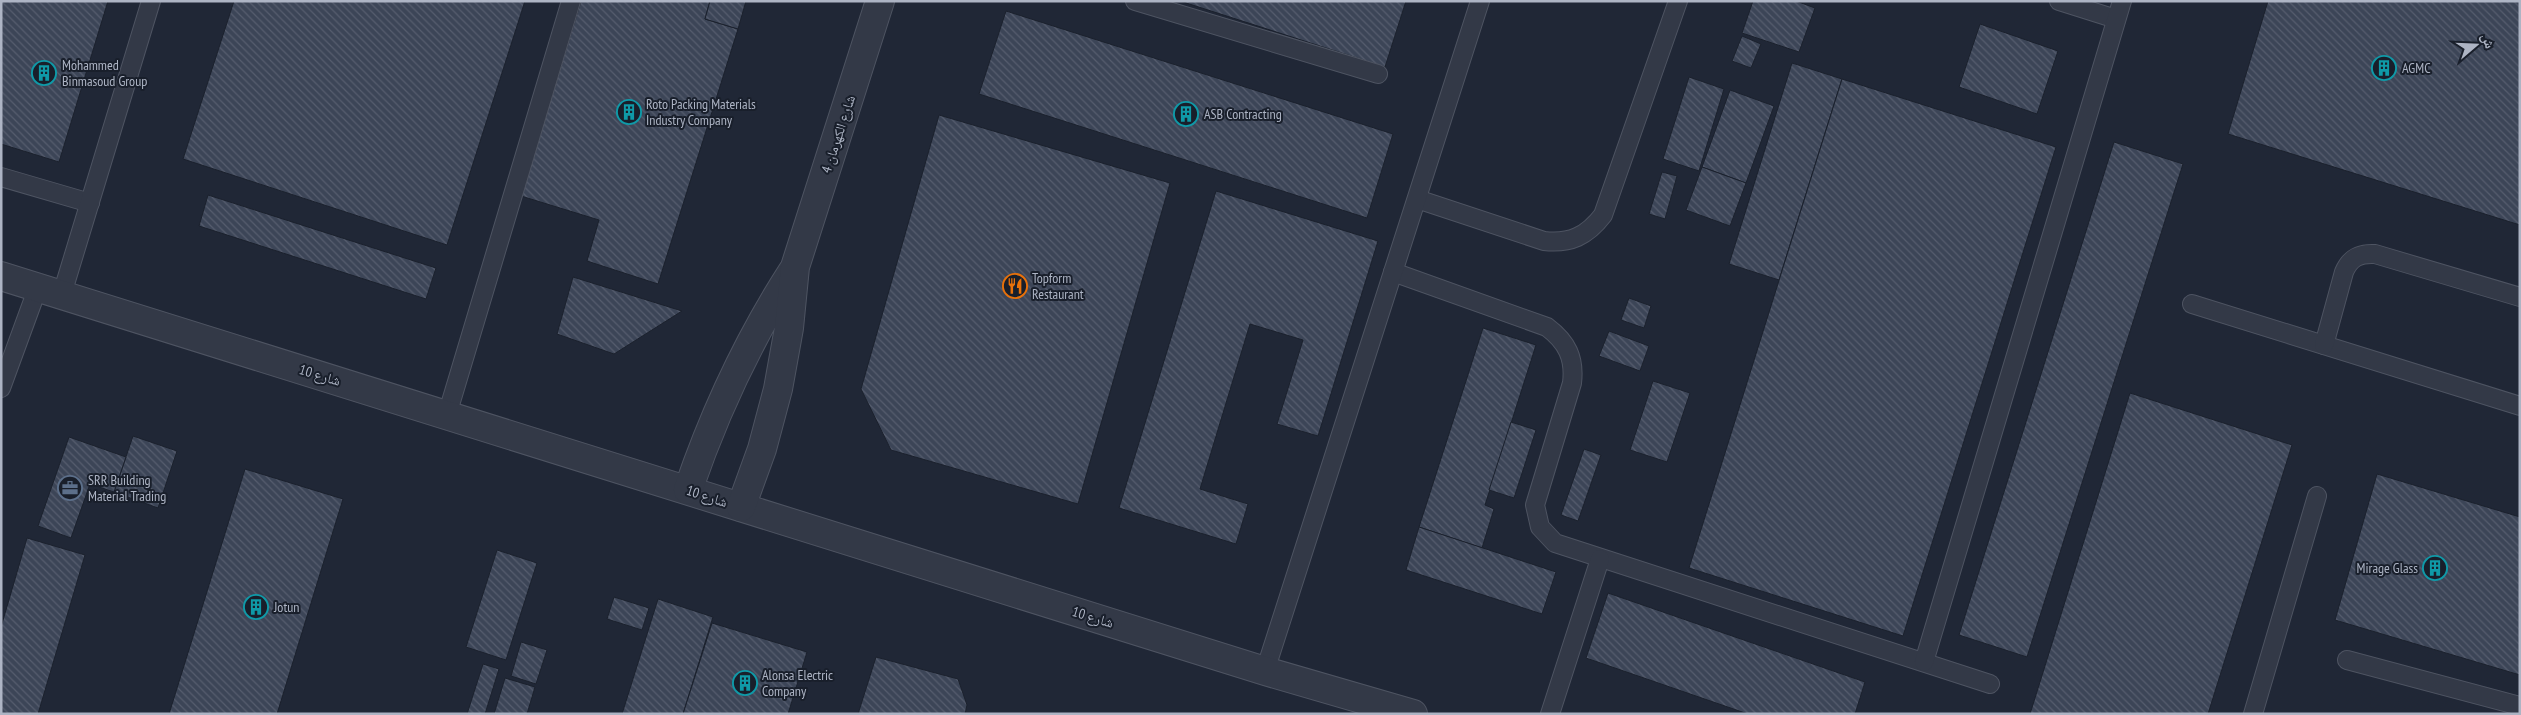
<svg xmlns="http://www.w3.org/2000/svg" width="2521" height="715" font-family="'PT Sans Narrow','Noto Naskh Arabic',sans-serif">
	<defs>
		<pattern id="building-back-hatch" width="6" height="6" patternUnits="userSpaceOnUse" patternTransform="scale(1.25)"><rect width="6" height="6" fill="#3c4557"/><path d="M-1 5l2 2M0 0l6 6M5-1l2 2" fill="none" stroke="#565d6e"/></pattern>
	</defs>
	<rect width="100%" height="100%" fill="#202736"/>
	<g fill="url(#building-back-hatch)" stroke="#1b212d">
		<polygon points="1,1 108,1 59,162 1,144"/>
		<polygon points="234,1 525,1 447,245 183,159"/>
		<polygon points="581,1 710,1 705,19 738,29 658,284 587,261 599,220 521,196"/>
		<polygon points="710,1 746,1 738,29 705,19"/>
		<polygon points="1180,1 1406,1 1385,67"/>
		<polygon points="1753,1 1796,1 1815,8 1799,52 1742,33"/>
		<polygon points="2268,1 2520,1 2520,225 2228,134"/>
		<polygon points="1006,11 1393,134 1367,218 979,94"/>
		<polygon points="1980,24 2058,51 2037,114 1959,87"/>
		<polygon points="1742,36 1761,44 1751,68 1732,61"/>
		<polygon points="1792,63 1842,79 1779,280 1729,264"/>
		<polygon points="1689,77 1724,89 1699,171 1663,159"/>
		<polygon points="1842,79 2056,147 1903,636 1689,568"/>
		<polygon points="1730,90 1774,106 1746,183 1702,167"/>
		<polygon points="939,115 1170,183 1078,504 891,450 861,389"/>
		<polygon points="2114,142 2183,164 2027,657 1959,635"/>
		<polygon points="1702,167 1746,183 1730,226 1686,210"/>
		<polygon points="1662,172 1677,176 1665,219 1649,214"/>
		<polygon points="1216,191 1378,241 1318,436 1277,424 1303,340 1250,324 1200,489 1248,504 1236,544 1119,508"/>
		<polygon points="208,195 436,268 426,299 199,226"/>
		<polygon points="573,277 682,311 614,354 557,334"/>
		<polygon points="1629,298 1651,306 1644,328 1621,320"/>
		<polygon points="1483,328 1536,345 1485,505 1494,509 1482,548 1419,527"/>
		<polygon points="1609,331 1649,346 1640,371 1599,356"/>
		<polygon points="1653,381 1690,393 1667,462 1630,450"/>
		<polygon points="2130,393 2292,445 2208,714 2030,714"/>
		<polygon points="1511,422 1536,430 1514,498 1489,490"/>
		<polygon points="133,436 177,451 158,508 114,492"/>
		<polygon points="69,437 126,457 114,492 90,484 71,538 38,526"/>
		<polygon points="1584,449 1601,455 1578,521 1561,515"/>
		<polygon points="245,469 343,499 277,714 169,714"/>
		<polygon points="2377,474 2520,517 2520,675 2335,620"/>
		<polygon points="1419,527 1556,572 1542,614 1406,570"/>
		<polygon points="27,538 85,555 38,714 1,714 1,627"/>
		<polygon points="497,550 537,563 506,660 466,647"/>
		<polygon points="1608,593 1865,682 1855,714 1748,714 1586,658"/>
		<polygon points="614,597 649,608 642,630 607,619"/>
		<polygon points="658,599 713,617 683,714 622,714"/>
		<polygon points="712,623 807,652 788,714 683,714"/>
		<polygon points="521,642 547,650 536,684 511,676"/>
		<polygon points="876,657 958,679 967,705 965,714 858,714"/>
		<polygon points="483,664 499,669 485,714 467,714"/>
		<polygon points="505,678 535,687 527,714 494,714"/>
	</g>
	<g fill="none" stroke-linecap="round" stroke-linejoin="round">
		<defs>
			<g id="lane">
				<polyline points="1135,1 1378,74"/>
				<polyline points="2059,1 2116,19"/>
				<polyline points="1,177 90,203"/>
				<path d="M1417,199L1544,241C1570,244 1587,236 1603,215L1678,1"/>
				<path d="M1393,272L1547,327C1567,342 1575,358 1572,383L1535,505L1540,527L1555,543L1990,684"/>
				<polyline points="62,294 151,1"/>
				<polyline points="2192,304 2520,406"/>
				<path d="M2324,345L2344,272C2350,258 2359,253 2375,254L2520,297"/>
				<polyline points="1,388 38,287"/>
				<polyline points="447,415 571,1"/>
				<polyline points="2347,660 2520,706"/>
				<polyline points="1924,662 2122,1"/>
				<polyline points="1265,671 1480,1"/>
				<polyline points="1550,714 1600,559"/>
				<polyline points="2253,714 2317,496"/>
			</g>
			<g id="street">
				<polyline points="1,276 1265,671 1413,714"/>
				<path d="M688,490C715,411 747,342 792,272"/>
				<polyline points="741,507 762,449 778,389 789,328 795,267 880,1"/>
			</g>
		</defs>
		<use href="#lane" stroke="#4e5462" stroke-width="20"/>
		<use href="#street" stroke="#4e5462" stroke-width="30"/>
		<use href="#lane" stroke="#333947" stroke-width="18"/>
		<use href="#street" stroke="#333947" stroke-width="28"/>
	</g>
	<defs>
		<symbol id="building-ring" viewBox="-11 -11 22 22"><circle r="9.5" fill="#191f2b" stroke="#0f9aa8" stroke-width="1.5"/><path d="M-4-6H4V6H1V3H-1V6H-4ZM-2.5-4.3h1.7v1.8h-1.7ZM.8-4.3h1.7v1.8H.8ZM-2.5-1h1.7V.8h-1.7ZM.8-1h1.7V.8H.8Z" fill="#0f9aa8"/></symbol>
		<symbol id="restaurant-ring" viewBox="-11 -11 22 22"><circle r="9.5" fill="#191f2b" stroke="#e8710a" stroke-width="1.5"/><path d="M-5-6h1v4h1v-4h1v4h1v-4h1v5L-1.5 .5V6h-2V.5L-5-1ZM5-6V6H3V1.5H1.5Q1.5-4 5-6Z" fill="#e8710a"/></symbol>
		<symbol id="office-ring" viewBox="-11 -11 22 22"><circle r="9.5" fill="#191f2b" stroke="#5c6f8a" stroke-width="1.5"/><path d="M-6-3h4V-5.5h4V-3h4V5H-6ZM-1-4.5V-3h2v-1.5ZM-6 0V1H6V0Z" fill="#5c6f8a"/></symbol>
	</defs>
	<g fill-rule="evenodd">
		<use href="#building-ring" x="2370" y="54" width="28" height="28"/>
		<use href="#building-ring" x="30" y="59" width="28" height="28"/>
		<use href="#building-ring" x="615" y="98" width="28" height="28"/>
		<use href="#building-ring" x="1172" y="100" width="28" height="28"/>
		<use href="#restaurant-ring" x="1001" y="272" width="28" height="28"/>
		<use href="#office-ring" x="56" y="474" width="28" height="28"/>
		<use href="#building-ring" x="2421" y="554" width="28" height="28"/>
		<use href="#building-ring" x="242" y="593" width="28" height="28"/>
		<use href="#building-ring" x="731" y="669" width="28" height="28"/>
	</g>
	<g text-anchor="middle" stroke-width="4" stroke-linejoin="round" paint-order="stroke">
		<g font-size="14" fill="#adb4c4" stroke="#191f2b" text-anchor="start">
			<text x="62" y="70">Mohammed<tspan x="62" dy="16">Binmasoud Group</tspan></text>
			<text x="2402" y="73">AGMC</text>
			<text x="646" y="109">Roto Packing Materials<tspan x="646" dy="16">Industry Company</tspan></text>
			<text x="1204" y="119">ASB Contracting</text>
			<text x="1032" y="283">Topform<tspan x="1032" dy="16">Restaurant</tspan></text>
			<text x="88" y="485">SRR Building<tspan x="88" dy="16">Material Trading</tspan></text>
			<text x="2418" y="573" text-anchor="end">Mirage Glass</text>
			<text x="274" y="612">Jotun</text>
			<text x="762" y="680">Alonsa Electric<tspan x="762" dy="16">Company</tspan></text>
		</g>
		<g font-size="14" fill="#adb4c4" stroke="#191f2b">
			<text transform="translate(838 134) rotate(-72)" y="5">شارع الكهرمان 4</text>
			<text transform="translate(320 375) rotate(17)" y="5">شارع 10</text>
			<text transform="translate(707 496) rotate(18)" y="5">شارع 10</text>
			<text transform="translate(1093 617) rotate(17)" y="5">شارع 10</text>
		</g>
	</g>
	<rect width="2521" height="715" fill="none" stroke="#adb4c4" stroke-width="5"/>
	<g transform="translate(2476 45) rotate(71)" stroke="#191f2b" stroke-width="4" paint-order="stroke">
	<path d="M0-4L9 19L0 12L-9 19Z" fill="#adb4c4"/>
	<text y="-8" font-size="14" font-weight="bold" text-anchor="middle" fill="#adb4c4">ش</text>
	</g>
</svg>
